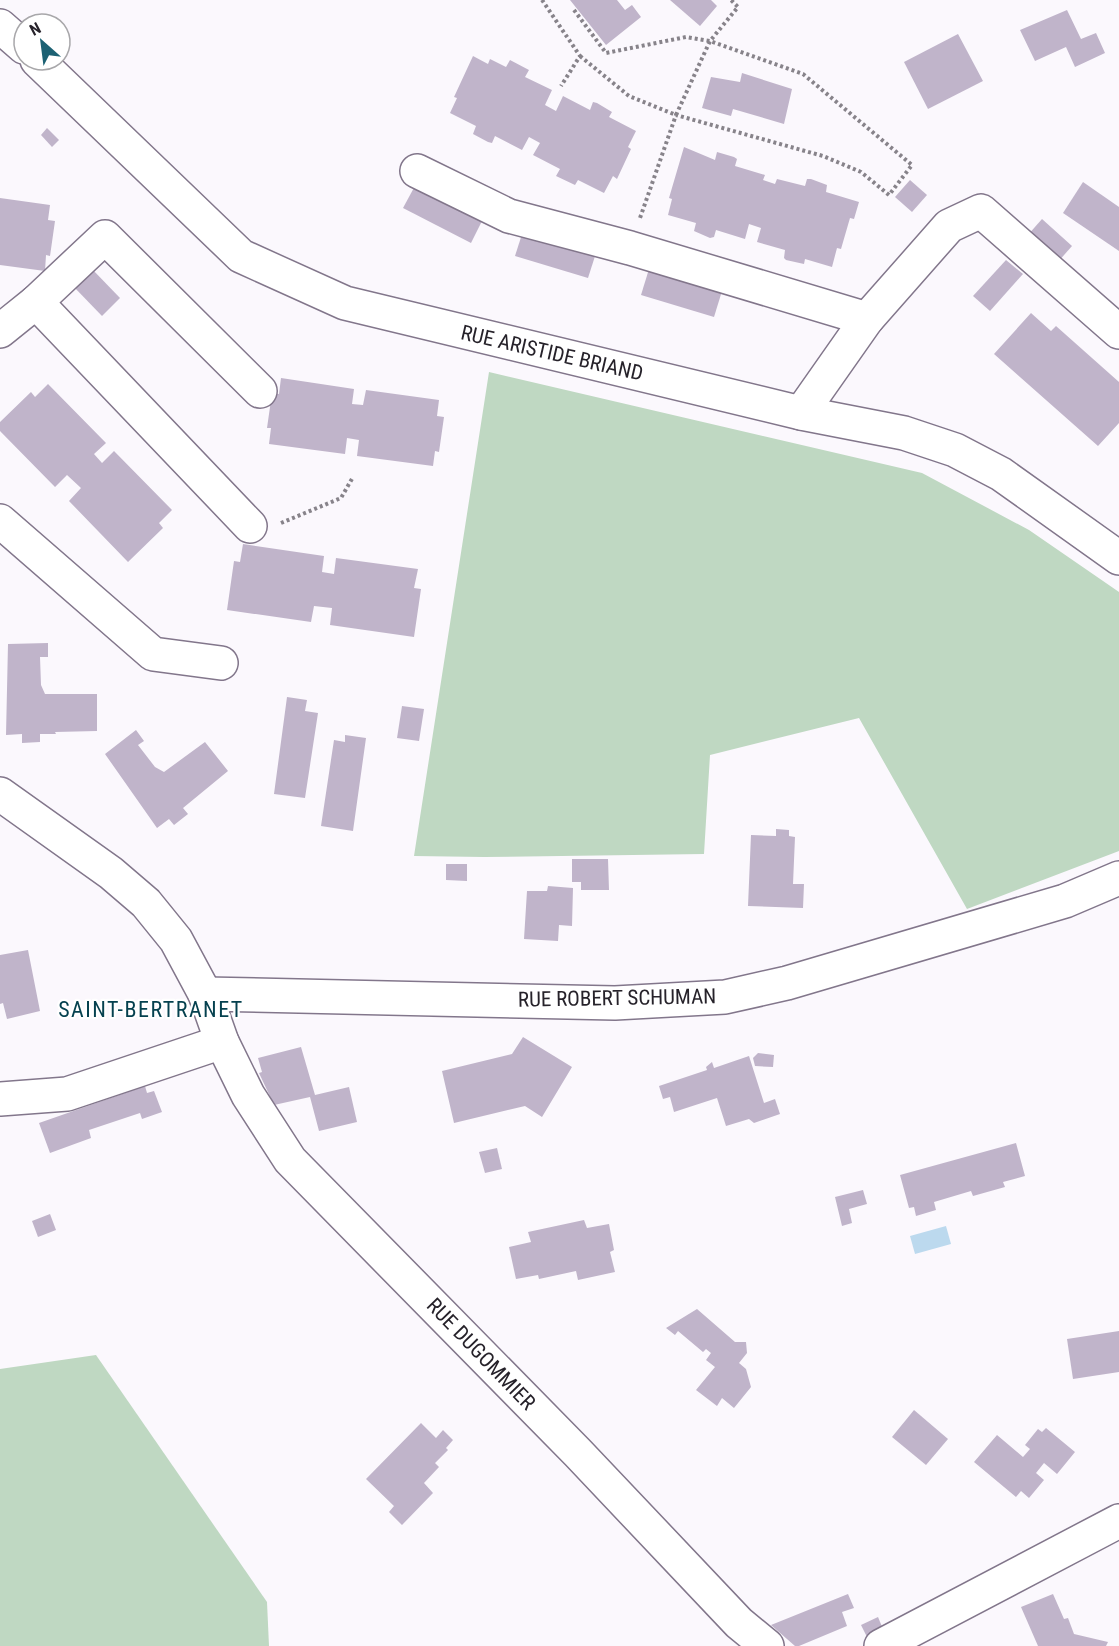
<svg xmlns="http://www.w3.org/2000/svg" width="1119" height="1646" font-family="'Roboto Condensed',sans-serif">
	<rect width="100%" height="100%" fill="#fbf8fd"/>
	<g fill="#bfd8c2">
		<polygon points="489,372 922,473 1029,530 1119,592 1119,851 967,909 859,718 710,755 704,854 484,857 414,856"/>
		<polygon points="96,1355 267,1602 269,1646 0,1646 0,1369"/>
	</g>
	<polygon fill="#bcd9ee" points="946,1226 951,1244 915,1254 910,1236"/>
	<g fill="#c0b4ca">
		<polygon points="570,0 617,0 625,10 632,5 641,17 606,45"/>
		<polygon points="670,0 711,0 717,6 700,26"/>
		<polygon points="1067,10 1081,39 1096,33 1105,53 1075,67 1066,47 1035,61 1020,30"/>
		<polygon points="958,34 983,81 928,109 904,62"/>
		<polygon points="473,56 488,64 490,59 506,67 510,60 529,70 525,77 552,90 545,105 556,111 563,96 590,110 593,102 597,103 612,112 609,117 636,131 628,147 631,149 617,179 613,176 604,193 578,180 575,185 556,176 560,169 533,155 540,143 529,137 522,150 495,136 492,143 488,142 473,134 476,126 450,113 457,98 454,97"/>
		<polygon points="742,73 792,89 784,124 733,109 731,116 702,108 711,77 740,82"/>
		<polygon points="47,128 59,140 52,147 41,135"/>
		<polygon points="684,147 715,160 717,152 734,157 737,159 735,166 765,175 763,180 775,184 777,179 805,186 807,179 811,179 827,185 826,192 859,202 854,219 850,218 841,249 837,248 832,267 805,259 804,264 786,260 784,258 785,250 757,242 761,228 749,224 745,239 716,230 714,237 710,238 694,231 696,223 668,215 672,199 669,198"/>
		<polygon points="910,180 927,195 912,212 895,197"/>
		<polygon points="1083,182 1119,207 1119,251 1063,213"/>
		<polygon points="416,184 483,219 471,243 403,208"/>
		<polygon points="0,198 50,205 48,220 55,221 50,256 46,255 45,271 0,265"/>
		<polygon points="1042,219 1072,246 1057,263 1027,236"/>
		<polygon points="523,231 596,253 588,278 515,256"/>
		<polygon points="1006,260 1023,274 990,311 973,296"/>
		<polygon points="91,268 120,298 102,316 73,286"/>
		<polygon points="649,269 722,291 714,317 641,295"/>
		<polygon points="1031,313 1051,331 1056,326 1119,382 1119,423 1098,446 994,354"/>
		<polygon points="281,378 354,389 352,404 363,405 366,390 439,400 437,416 444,417 439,452 435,451 433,466 357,456 359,440 347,438 345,454 269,444 271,428 267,428 272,393 279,394"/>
		<polygon points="48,384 106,443 94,454 102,463 114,451 172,510 159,523 163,528 128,562 69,501 81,488 67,475 55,487 0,431 0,422 31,392 35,397"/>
		<polygon points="243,544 324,556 322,572 334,574 336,558 418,569 414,588 421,589 414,637 330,625 332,608 314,606 311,622 227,610 234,561 240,562"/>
		<polygon points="48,643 48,657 40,657 41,685 45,694 97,694 97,731 55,732 56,734 40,734 40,742 22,743 22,734 6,735 8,644"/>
		<polygon points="287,697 307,700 305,711 318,713 305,798 274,794"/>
		<polygon points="402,706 424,709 419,741 397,738"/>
		<polygon points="136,730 144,741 138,745 155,767 164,772 205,742 228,771 183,808 188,814 174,825 169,819 157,828 105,754"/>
		<polygon points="345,735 366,738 353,831 321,826 334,740 345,742"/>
		<polygon points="776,829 789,830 789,836 795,837 793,884 804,884 803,908 748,906 751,835 776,836"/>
		<polygon points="572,859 608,859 609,890 581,890 581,882 572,882"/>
		<polygon points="446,864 467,864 467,881 446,880"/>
		<polygon points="548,886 573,888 572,926 559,925 558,941 524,939 527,891 547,891"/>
		<polygon points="28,950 40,1011 7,1019 3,1003 0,1004 0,955"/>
		<polygon points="523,1037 572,1067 542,1117 525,1106 454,1123 442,1071 512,1054"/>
		<polygon points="301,1047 315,1095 349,1087 357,1122 319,1131 310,1097 274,1105 259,1073 262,1072 258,1058"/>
		<polygon points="758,1053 774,1055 773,1067 755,1066 753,1058"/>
		<polygon points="749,1056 764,1103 775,1099 780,1114 754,1123 749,1119 726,1126 717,1098 674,1112 670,1097 663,1099 659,1086 707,1070 706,1067 712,1062 714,1068"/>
		<polygon points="145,1086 147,1093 154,1091 162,1112 142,1119 140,1113 89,1130 91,1138 50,1153 39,1123"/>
		<polygon points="1016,1143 1025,1176 1003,1182 1005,1187 973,1196 971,1191 934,1202 936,1210 916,1216 914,1207 909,1208 900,1175"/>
		<polygon points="497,1148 502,1169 485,1173 479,1152"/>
		<polygon points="863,1190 867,1204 849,1209 852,1223 842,1226 835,1197"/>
		<polygon points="50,1214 56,1230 38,1237 32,1221"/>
		<polygon points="584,1220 587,1228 609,1224 614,1250 610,1252 615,1272 578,1280 576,1271 539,1279 538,1275 516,1279 509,1247 531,1242 528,1232"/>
		<polygon points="697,1309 735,1342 746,1342 747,1353 739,1363 746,1369 751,1387 734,1408 722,1398 717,1406 696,1390 715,1367 706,1360 711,1353 706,1349 703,1352 678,1331 675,1335 666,1328"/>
		<polygon points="1119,1331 1119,1372 1073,1379 1067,1339"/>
		<polygon points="914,1410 948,1439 926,1465 892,1437"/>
		<polygon points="421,1423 436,1438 443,1430 453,1440 446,1448 448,1450 435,1463 439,1467 424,1483 433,1493 402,1525 389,1512 394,1506 366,1479"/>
		<polygon points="1046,1428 1075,1452 1057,1474 1044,1463 1036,1473 1044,1480 1029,1498 1021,1491 1016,1497 974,1462 997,1435 1023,1457 1030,1449 1025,1445 1038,1429 1042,1432"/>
		<polygon points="848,1594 854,1608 842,1612 847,1626 799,1646 795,1646 771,1625"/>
		<polygon points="1053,1594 1064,1619 1068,1618 1074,1634 1108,1642 1106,1646 1038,1646 1021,1607"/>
		<polygon points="878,1617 885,1634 869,1641 861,1625"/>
	</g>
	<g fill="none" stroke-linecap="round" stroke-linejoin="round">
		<defs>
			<g id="minor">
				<polyline points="0,26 24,47"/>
				<polyline points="37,60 241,256 345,303 801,413 904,433 955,450 1001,474 1119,558"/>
				<polyline points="417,171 509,216 630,248 867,319"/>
				<polyline points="36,302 105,237 260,391"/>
				<polyline points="0,331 36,302 250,526"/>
				<polyline points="801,413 867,319 949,226 981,211 1119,332"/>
				<polyline points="0,521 153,654 221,663"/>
				<polyline points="0,794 111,873 146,903 176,940 205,994 222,1042 248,1095 290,1160 578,1453 739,1623 767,1646"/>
				<polyline points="205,994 615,1003 725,997 787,983 1065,901 1119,878"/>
				<polyline points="0,1099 67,1094 222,1042"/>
				<polyline points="881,1646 1119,1521"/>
			</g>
		</defs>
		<use href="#minor" stroke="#82768b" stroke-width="36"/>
		<g stroke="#87838a" stroke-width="4" stroke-dasharray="3 3" stroke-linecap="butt">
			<polyline points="542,0 580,56 561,86"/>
			<polyline points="574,10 606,53 686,37 710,41 803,74 912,165 889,195 861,172 823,156 676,115 640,218"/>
			<polyline points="580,56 629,96 676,115 710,41 738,7 731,0"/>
			<polyline points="281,523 341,498 353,477"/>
		</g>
		<use href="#minor" stroke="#fff" stroke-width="33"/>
	</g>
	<g text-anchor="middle" stroke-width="4.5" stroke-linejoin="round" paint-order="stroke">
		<g font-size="21" fill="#26222a" stroke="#fff">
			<text transform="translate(552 353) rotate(13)" y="7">RUE ARISTIDE BRIAND</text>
			<text transform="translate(617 998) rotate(-1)" y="7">RUE ROBERT SCHUMAN</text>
			<text transform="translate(481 1354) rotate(46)" y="7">RUE DUGOMMIER</text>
		</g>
		<g font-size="22" letter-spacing="1.5" fill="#05414f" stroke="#fff">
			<text x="151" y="1017">SAINT-BERTRANET</text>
		</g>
	</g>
	<g transform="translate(42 42) rotate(332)"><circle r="28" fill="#ffffff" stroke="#a8a7aa" stroke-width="1.5"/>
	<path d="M0-4.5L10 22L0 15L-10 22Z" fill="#1c6173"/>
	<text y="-9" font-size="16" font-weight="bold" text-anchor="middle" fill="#26222a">N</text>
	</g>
</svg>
